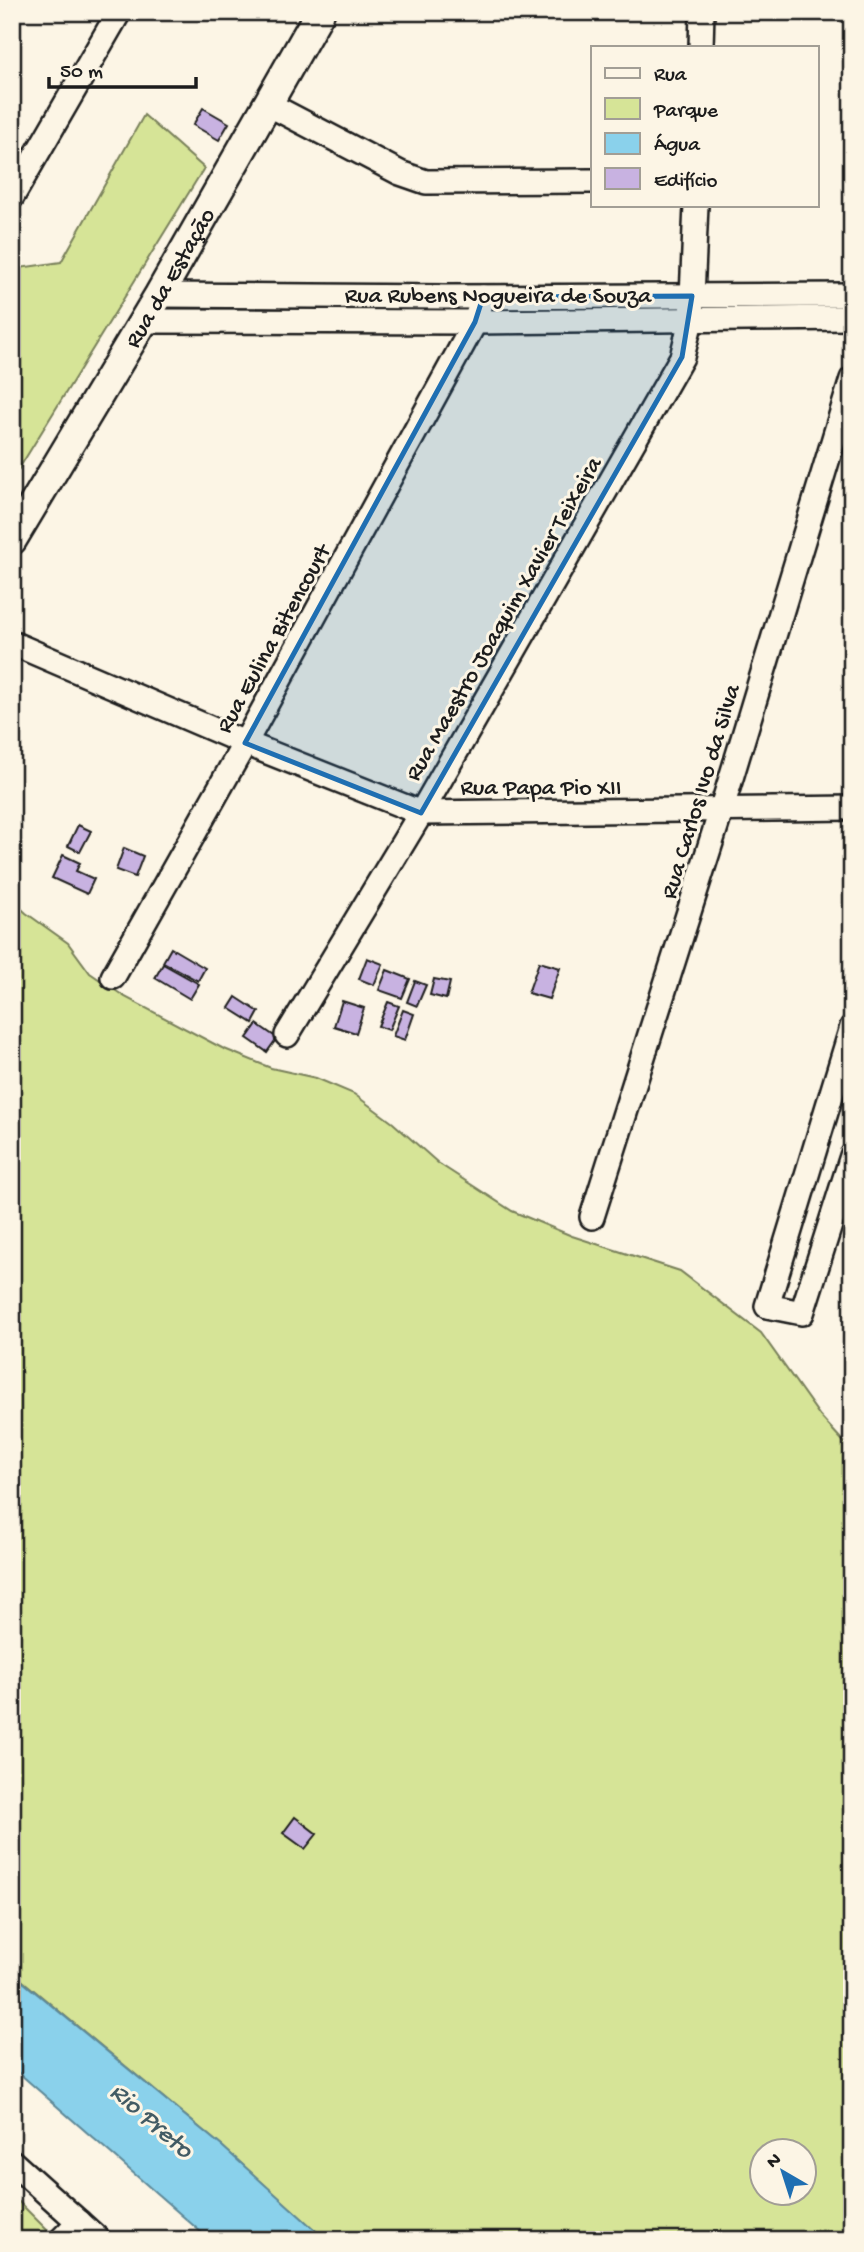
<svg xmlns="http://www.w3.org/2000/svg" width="864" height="2252" font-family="'Gochi Hand',sans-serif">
	<rect width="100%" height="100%" fill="#fcf5e5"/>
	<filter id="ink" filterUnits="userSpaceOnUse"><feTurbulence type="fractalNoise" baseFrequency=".0143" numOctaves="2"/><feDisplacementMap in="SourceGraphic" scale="14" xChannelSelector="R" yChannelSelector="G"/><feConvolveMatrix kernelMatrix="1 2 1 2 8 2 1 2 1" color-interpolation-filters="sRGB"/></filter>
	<g filter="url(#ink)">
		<g fill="#d6e497" stroke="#79805a" stroke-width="2" fill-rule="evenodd">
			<polygon points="144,115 204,168 12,480 12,269 61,262"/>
			<path d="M12,900L26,913L68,943L90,973L125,997L222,1048L271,1068L316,1078L354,1094L393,1123L438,1163L512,1211L572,1236L680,1271L761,1333L820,1416L852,1451V2240H326L223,2147L12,1972ZM762,2150H804V2192H762Z"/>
			<polygon points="12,2195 49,2232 41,2240 12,2240"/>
		</g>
		<polygon fill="#8ad1eb" stroke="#5e8998" stroke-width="2" points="12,1973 223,2147 326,2240 210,2240 12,2067"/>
		<g fill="#c8b2e1" stroke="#1c1c1c" stroke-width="2">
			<polygon points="203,108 229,123 219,140 193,125"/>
			<polygon points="78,825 91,831 80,852 68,846"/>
			<polygon points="124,848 143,856 135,877 116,870"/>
			<polygon points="63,855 80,863 76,871 94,879 87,894 52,878"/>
			<polygon points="171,948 205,968 198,981 163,962"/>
			<polygon points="367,958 383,964 374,985 359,979"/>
			<polygon points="539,962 560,968 549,999 528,993"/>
			<polygon points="163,964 199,984 190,999 155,978"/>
			<polygon points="387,970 410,979 402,998 379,990"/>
			<polygon points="434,979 450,982 446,999 430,995"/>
			<polygon points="415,981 426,985 417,1006 407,1002"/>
			<polygon points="236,997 259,1012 253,1023 229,1008"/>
			<polygon points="342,1001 364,1008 356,1033 334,1026"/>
			<polygon points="388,1002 399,1006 389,1030 378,1026"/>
			<polygon points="403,1010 414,1014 405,1040 393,1036"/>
			<polygon points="257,1024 277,1038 267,1052 247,1038"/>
			<polygon points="295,1817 317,1834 305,1849 283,1833"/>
		</g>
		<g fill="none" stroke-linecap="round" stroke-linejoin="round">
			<defs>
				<g id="minor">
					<polyline points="701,47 702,12"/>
					<polyline points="268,104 400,173 426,182 593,181"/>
					<polyline points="12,197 119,12"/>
					<polyline points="159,295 446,297 852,295"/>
					<polyline points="144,321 475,322 852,318"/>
					<polyline points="12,643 245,743 421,813 852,808"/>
					<polyline points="113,977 245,743 475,322 483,297"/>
					<polyline points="852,1027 767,1306 802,1313 852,1156"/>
					<polyline points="287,1035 421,813 682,357 691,320 696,205"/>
					<polyline points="592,1217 721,811 852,379"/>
					<polyline points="12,2162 99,2240"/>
					<polyline points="61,2240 79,2222"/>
				</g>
				<g id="major">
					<path id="s1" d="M12,540L159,295L320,12"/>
				</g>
			</defs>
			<use href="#minor" stroke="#1c1c1c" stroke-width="28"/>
			<use href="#major" stroke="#1c1c1c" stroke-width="33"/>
			<use href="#minor" stroke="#fcf5e5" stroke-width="23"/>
			<use href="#major" stroke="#fcf5e5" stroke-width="28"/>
		</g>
	</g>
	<path fill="#1f6fb2" fill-opacity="0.2" stroke="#1f6fb2" stroke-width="5" stroke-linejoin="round" d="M692,296L682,357L421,813L245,743L475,322L483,297Z"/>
	<g text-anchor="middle" stroke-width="6" stroke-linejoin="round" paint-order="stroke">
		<g font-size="24" fill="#1c1c1c" stroke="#fcf5e5">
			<text dy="8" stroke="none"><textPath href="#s1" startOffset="306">Rua da Estação</textPath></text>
			<text x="498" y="302">Rua Rubens Nogueira de Souza</text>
			<text transform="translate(502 618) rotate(-60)" y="8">Rua Maestro Joaquim Xavier Teixeira</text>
			<text transform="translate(272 638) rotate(-61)" y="8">Rua Eulina Bitencourt</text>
			<text x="541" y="794">Rua Papa Pio XII</text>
			<text transform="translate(699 791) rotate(-73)" y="8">Rua Carlos Ivo da Silva</text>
		</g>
		<g font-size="26" font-style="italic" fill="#425b64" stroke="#fcf5e5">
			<text transform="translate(153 2119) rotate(41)" y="9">Rio Preto</text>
		</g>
	</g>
	<rect width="864" height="2252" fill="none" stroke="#fcf5e5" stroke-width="42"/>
	<rect x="21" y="21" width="822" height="2210" fill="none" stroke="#1c1c1c" stroke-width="2.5" filter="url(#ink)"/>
	<rect x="591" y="46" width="228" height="161" fill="#fcf5e5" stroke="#a29e95" stroke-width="2"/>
	<rect x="605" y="68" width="35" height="10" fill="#fcf5e5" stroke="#a29e95" stroke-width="2"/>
	<text x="654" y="80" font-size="21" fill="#1c1c1c">Rua</text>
	<rect x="605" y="98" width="35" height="21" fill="#d6e497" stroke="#a29e95" stroke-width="2"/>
	<text x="654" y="116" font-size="21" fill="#1c1c1c">Parque</text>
	<rect x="605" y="133" width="35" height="21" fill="#8ad1eb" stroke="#a29e95" stroke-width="2"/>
	<text x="654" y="150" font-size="21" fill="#1c1c1c">Água</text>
	<rect x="605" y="168" width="35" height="21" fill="#c8b2e1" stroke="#a29e95" stroke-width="2"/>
	<text x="654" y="186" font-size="21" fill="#1c1c1c">Edifício</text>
	<g transform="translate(783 2172) rotate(321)"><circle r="33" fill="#fcf5e5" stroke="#a29e95" stroke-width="2"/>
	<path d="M0-5L12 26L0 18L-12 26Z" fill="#1f6fb2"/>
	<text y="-10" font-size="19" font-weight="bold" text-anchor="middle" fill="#1c1c1c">N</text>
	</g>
	<path d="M49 77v10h147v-10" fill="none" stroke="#1c1c1c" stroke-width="3.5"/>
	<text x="60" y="77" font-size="21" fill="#1c1c1c" stroke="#fcf5e5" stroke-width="5" paint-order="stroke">50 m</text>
</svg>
